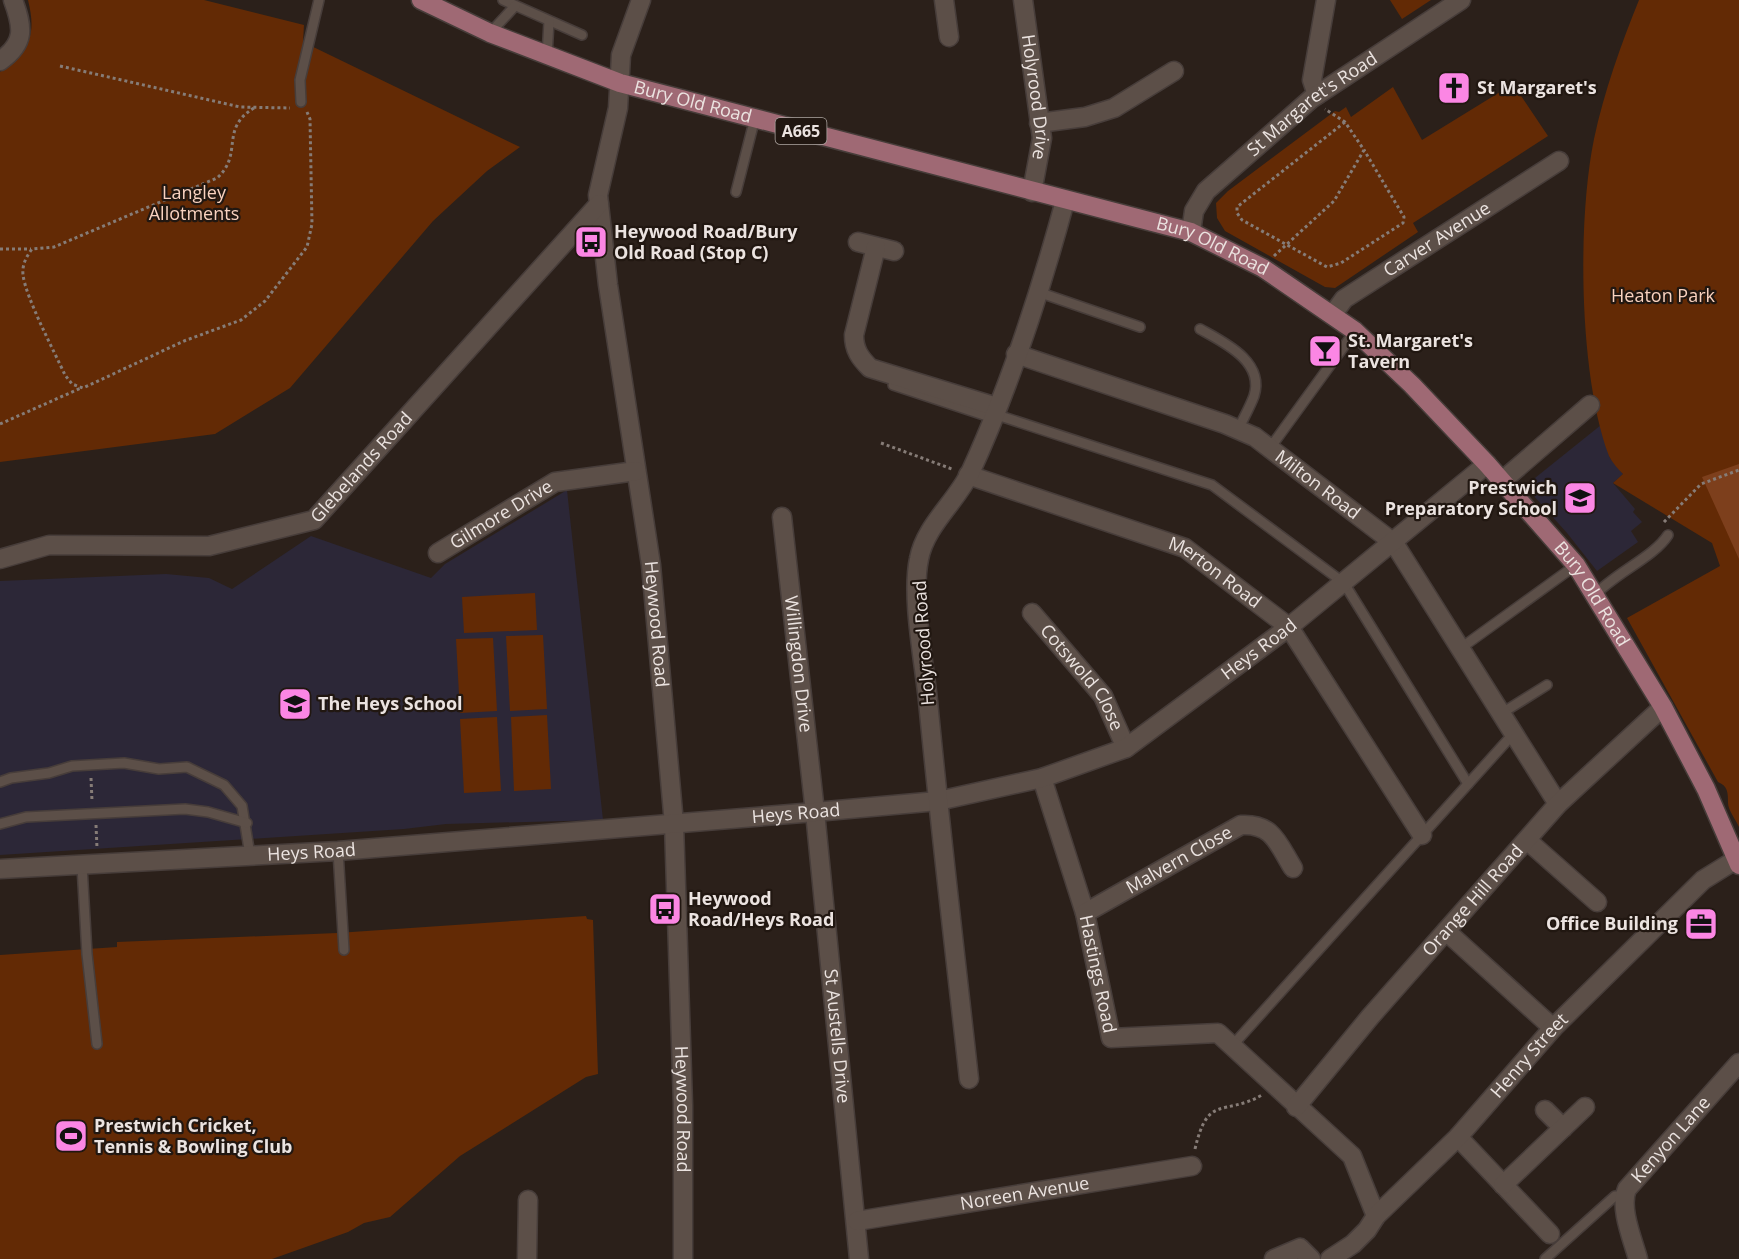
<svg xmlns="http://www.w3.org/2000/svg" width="1739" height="1259" font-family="'Open Sans',sans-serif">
	<rect width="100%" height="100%" fill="#2b201a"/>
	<g fill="#2c2737">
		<polygon points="1601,425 1610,458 1623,474 1613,483 1635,509 1633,512 1642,522 1631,531 1638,542 1597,571 1567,533 1525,486"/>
		<polygon points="567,490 603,820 446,824 404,829 0,855 0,581 166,574 209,578 232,589 311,536 431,578 445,564"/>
	</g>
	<g fill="#632a05">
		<path d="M28,0H204L304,25L303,42L520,147L487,171L433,221L290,388L215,434L0,462V72C29,51 37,36 28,0Z"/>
		<polygon points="1390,0 1431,0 1402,19"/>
		<path d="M1639,0H1739V827C1736,820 1728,810 1728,803C1728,793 1728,786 1718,782L1627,618L1720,566L1712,543L1613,483L1623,474C1618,469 1612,462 1609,456C1579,377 1577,222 1594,139C1604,92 1621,44 1639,0Z"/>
		<polygon points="1513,84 1548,136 1413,223 1418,232 1335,288 1325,287 1225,231 1217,218 1216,203 1228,191 1335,111 1339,112 1346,107 1351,117 1393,87 1422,140"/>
		<polygon points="535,593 537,630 464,633 462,597"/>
		<polygon points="543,635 547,709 510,711 506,636"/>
		<polygon points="493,638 497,711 460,713 456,639"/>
		<polygon points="547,715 551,789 514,791 511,717"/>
		<polygon points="497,717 501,791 464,793 460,719"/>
		<polygon points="586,916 587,919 593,920 598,1074 586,1077 460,1156 390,1217 364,1223 348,1232 272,1259 0,1259 0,955 117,947 117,942 337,933"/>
	</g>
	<polygon fill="#7d3f1c" points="1739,464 1739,559 1702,477"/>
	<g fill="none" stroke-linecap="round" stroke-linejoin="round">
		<defs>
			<g id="service">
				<polyline points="503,0 582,35"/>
				<polyline points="490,33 515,6"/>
				<polyline points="547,56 549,21"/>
				<polyline points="301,102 300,80 319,0"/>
				<polyline points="736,192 755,118"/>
				<polyline points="1038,292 1140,327"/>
				<path d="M1200,329C1223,342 1265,361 1254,396C1250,407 1243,419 1238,430"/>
				<polyline points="893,385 993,418"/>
				<polyline points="994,414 1212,485 1344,583 1468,784"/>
				<polyline points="1270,448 1355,331"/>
				<path d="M1595,595C1615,573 1654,557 1668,535"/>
				<polyline points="1461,648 1576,565"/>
				<polyline points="1502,713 1547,685"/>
				<polyline points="0,782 11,778 49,773 72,766 124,763 159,769 187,767 224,785 242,806 250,855"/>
				<polyline points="0,824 26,817 185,809 208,812 247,823"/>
				<polyline points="338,851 344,950"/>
				<polyline points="82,866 87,954 97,1044"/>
				<polyline points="1232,1046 1514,733"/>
				<polyline points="1545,1259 1615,1196 1624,1196"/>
			</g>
			<g id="minor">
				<path id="s1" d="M641,0L621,55L618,108L598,195L608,285L651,565L674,824L683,1105V1259"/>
				<polyline points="944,0 949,37"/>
				<path id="s2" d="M1023,0L1042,138L1032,192"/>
				<path d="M0,61C26,43 23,27 13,0"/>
				<polyline points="1317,95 1312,80 1326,0"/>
				<polyline points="1039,123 1085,117 1114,108 1174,71"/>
				<path id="s3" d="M1191,232L1194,211L1206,191L1311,99L1461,0"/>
				<polyline points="858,242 894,251"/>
				<path d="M876,247L854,335C854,350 860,358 870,368L997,407"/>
				<path id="s4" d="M1333,314L1344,299L1559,161"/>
				<path id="s5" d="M1016,354L1225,424L1255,437L1394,543L1558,804"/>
				<path id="s6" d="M968,475L1185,548L1289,627L1422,835"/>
				<polyline points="1502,481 1590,405"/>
				<path id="s7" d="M782,517L815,812L859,1259"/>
				<path id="s8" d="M438,553L555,482L636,471"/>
				<path id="s9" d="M0,559L49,545L209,546L314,520L599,204"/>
				<path id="s10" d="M1032,613L1103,696L1126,748"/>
				<path id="s11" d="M1042,778L1085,913L1111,1038L1218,1033L1352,1156L1376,1216"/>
				<polyline points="1528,841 1597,902"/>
				<path id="s12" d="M0,869L338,851L815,812L938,801L1042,778L1126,748L1289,627L1487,464"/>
				<path id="s13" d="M1085,913L1241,825C1273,823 1278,844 1293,868"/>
				<polyline points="1446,931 1553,1028"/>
				<path d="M969,1079C955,953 940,827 928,701C924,661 911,597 919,559C925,526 956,502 970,473C1010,386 1040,293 1065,201"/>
				<path id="s14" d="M1296,1107L1370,1017L1558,804L1663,707"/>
				<polyline points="1545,1110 1563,1128"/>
				<polyline points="1458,1137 1550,1234"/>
				<polyline points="1503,1185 1585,1107"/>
				<path id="s15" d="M857,1221L1192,1166"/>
				<polyline points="527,1259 528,1200"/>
				<polyline points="1274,1259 1300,1248 1311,1259"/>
				<path id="s16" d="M1330,1259L1353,1244L1367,1230L1376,1216L1458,1137L1553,1028L1703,880L1737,859"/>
				<path id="s17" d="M1638,1259C1633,1240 1619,1208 1627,1189L1739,1063"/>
			</g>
			<g id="primary">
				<path id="s18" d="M421,0L490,33L620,83L1191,232L1263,268L1355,331L1412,385L1487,464L1576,565L1663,707L1706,789L1739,865"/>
			</g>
		</defs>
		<use href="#service" stroke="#473d3a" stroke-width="12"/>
		<use href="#minor" stroke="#473d3a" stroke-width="21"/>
		<use href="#primary" stroke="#473d3a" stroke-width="21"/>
		<g stroke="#867c77" stroke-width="3" stroke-dasharray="3 3" stroke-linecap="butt">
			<polyline points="60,66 240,107 290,108"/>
			<path d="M254,108C219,129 244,154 217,178L54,247L32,249C26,257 22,265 23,275C26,298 54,351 65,375L72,384L83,388L184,341L241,320L265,301L307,247L312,224L310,119L307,112"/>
			<polyline points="1345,122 1237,207 1237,213 1242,220 1327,267 1341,263 1403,223 1404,217 1364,150"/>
			<polyline points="0,249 31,249"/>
			<polyline points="1274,256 1334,201 1364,150 1345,122 1325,109"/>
			<polyline points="0,424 81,388"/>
			<polyline points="881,443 952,469"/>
			<polyline points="1664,522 1701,484 1739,470"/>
			<polyline points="91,778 92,801"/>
			<polyline points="96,825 97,848"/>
			<path d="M1195,1149C1208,1093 1223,1117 1262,1095"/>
		</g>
		<use href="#service" stroke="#5c4f48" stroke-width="9"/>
		<use href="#minor" stroke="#5c4f48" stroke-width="18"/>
		<use href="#primary" stroke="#9f6974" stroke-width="18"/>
	</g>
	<defs>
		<symbol id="church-square" viewBox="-11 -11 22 22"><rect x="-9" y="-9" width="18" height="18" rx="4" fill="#fb86e4" stroke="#211711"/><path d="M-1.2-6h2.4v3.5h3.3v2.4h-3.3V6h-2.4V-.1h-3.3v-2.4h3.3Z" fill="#111"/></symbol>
		<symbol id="bus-square" viewBox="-11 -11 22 22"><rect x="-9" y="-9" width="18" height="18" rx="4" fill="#fb86e4" stroke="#211711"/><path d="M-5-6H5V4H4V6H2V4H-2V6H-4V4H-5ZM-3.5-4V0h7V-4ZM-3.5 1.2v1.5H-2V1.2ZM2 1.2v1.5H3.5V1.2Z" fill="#111"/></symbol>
		<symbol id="bar-square" viewBox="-11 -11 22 22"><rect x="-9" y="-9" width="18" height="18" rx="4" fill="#fb86e4" stroke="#211711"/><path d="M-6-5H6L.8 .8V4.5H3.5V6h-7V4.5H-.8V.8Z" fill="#111"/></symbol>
		<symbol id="school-square" viewBox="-11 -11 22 22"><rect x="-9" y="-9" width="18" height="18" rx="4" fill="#fb86e4" stroke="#211711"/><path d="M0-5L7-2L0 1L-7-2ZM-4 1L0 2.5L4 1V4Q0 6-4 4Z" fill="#111"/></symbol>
		<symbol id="office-square" viewBox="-11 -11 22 22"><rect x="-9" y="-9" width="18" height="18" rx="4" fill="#fb86e4" stroke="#211711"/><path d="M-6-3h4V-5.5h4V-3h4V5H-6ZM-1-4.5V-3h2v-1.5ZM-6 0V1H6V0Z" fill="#111"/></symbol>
		<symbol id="stadium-square" viewBox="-11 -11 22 22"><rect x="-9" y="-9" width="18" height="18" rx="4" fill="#fb86e4" stroke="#211711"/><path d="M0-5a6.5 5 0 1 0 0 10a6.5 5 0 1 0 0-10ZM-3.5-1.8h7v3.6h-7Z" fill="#111"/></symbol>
	</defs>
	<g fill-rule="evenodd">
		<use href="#church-square" x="1435" y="69" width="38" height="38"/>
		<use href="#bus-square" x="572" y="223" width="38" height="38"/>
		<use href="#bar-square" x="1306" y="332" width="38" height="38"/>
		<use href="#school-square" x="1561" y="479" width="38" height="38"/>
		<use href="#school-square" x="276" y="685" width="38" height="38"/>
		<use href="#bus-square" x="646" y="890" width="38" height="38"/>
		<use href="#office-square" x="1682" y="905" width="38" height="38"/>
		<use href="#stadium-square" x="52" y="1117" width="38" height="38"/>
	</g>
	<g text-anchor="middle" stroke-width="4.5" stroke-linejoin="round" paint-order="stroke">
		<rect fill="#211711" stroke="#aea6a2" stroke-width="1.5" x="775.5" y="118" width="51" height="26" rx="4.5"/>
		<g font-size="16" font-weight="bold" fill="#ebe3e0">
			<text x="801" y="137">A665</text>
		</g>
		<g font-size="18" font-weight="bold" fill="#ebe3e0" stroke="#211711" text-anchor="start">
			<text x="1477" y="94">St Margaret's</text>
			<text x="614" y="238">Heywood Road/Bury<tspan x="614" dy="21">Old Road (Stop C)</tspan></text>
			<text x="1348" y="347">St. Margaret's<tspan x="1348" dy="21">Tavern</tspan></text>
			<text x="1557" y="494" text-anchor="end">Prestwich<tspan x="1557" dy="21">Preparatory School</tspan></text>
			<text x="318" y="710">The Heys School</text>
			<text x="688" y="905">Heywood<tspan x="688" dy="21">Road/Heys Road</tspan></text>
			<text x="1678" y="930" text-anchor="end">Office Building</text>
			<text x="94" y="1132">Prestwich Cricket,<tspan x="94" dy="21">Tennis &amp; Bowling Club</tspan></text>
		</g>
		<g font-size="18" fill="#ebe3e0" stroke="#211711">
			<text dy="6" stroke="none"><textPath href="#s2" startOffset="98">Holyrood Drive</textPath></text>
			<text dy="6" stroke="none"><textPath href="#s18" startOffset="291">Bury Old Road</textPath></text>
			<text dy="6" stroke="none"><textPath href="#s3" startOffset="182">St Margaret's Road</textPath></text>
			<text dy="6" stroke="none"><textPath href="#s4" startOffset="129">Carver Avenue</textPath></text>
			<text dy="6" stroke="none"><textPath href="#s18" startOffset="831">Bury Old Road</textPath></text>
			<text dy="6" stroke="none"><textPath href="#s9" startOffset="390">Glebelands Road</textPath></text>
			<text dy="6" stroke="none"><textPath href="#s5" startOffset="332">Milton Road</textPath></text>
			<text dy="6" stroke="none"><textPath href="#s8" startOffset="74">Gilmore Drive</textPath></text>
			<text dy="6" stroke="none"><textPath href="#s6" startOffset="267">Merton Road</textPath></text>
			<text dy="6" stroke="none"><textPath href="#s18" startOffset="1353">Bury Old Road</textPath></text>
			<text dy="6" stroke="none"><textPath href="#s1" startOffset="634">Heywood Road</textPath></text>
			<text transform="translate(924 643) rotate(-94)" y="6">Holyrood Road</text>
			<text dy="6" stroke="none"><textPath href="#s12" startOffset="1302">Heys Road</textPath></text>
			<text dy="6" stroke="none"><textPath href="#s7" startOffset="148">Willingdon Drive</textPath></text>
			<text dy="6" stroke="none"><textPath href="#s10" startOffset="82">Cotswold Close</textPath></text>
			<text dy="6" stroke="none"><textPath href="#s12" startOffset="798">Heys Road</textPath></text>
			<text dy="6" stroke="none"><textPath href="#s12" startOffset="312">Heys Road</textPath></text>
			<text dy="6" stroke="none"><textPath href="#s13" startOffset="108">Malvern Close</textPath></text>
			<text dy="6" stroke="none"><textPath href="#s14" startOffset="272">Orange Hill Road</textPath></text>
			<text dy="6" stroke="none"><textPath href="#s11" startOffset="204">Hastings Road</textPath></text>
			<text dy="6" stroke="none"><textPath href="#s7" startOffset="522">St Austells Drive</textPath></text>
			<text dy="6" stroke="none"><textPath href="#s16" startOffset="286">Henry Street</textPath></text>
			<text dy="6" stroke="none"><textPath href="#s1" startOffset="1120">Heywood Road</textPath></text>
			<text dy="6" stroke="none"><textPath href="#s17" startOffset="138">Kenyon Lane</textPath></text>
			<text dy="6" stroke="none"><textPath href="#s15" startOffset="170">Noreen Avenue</textPath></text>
		</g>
		<g font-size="18" fill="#f9d2bf" stroke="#211711">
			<text x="194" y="199">Langley<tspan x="194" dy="21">Allotments</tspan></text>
			<text x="1663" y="302">Heaton Park</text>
		</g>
	</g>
</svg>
